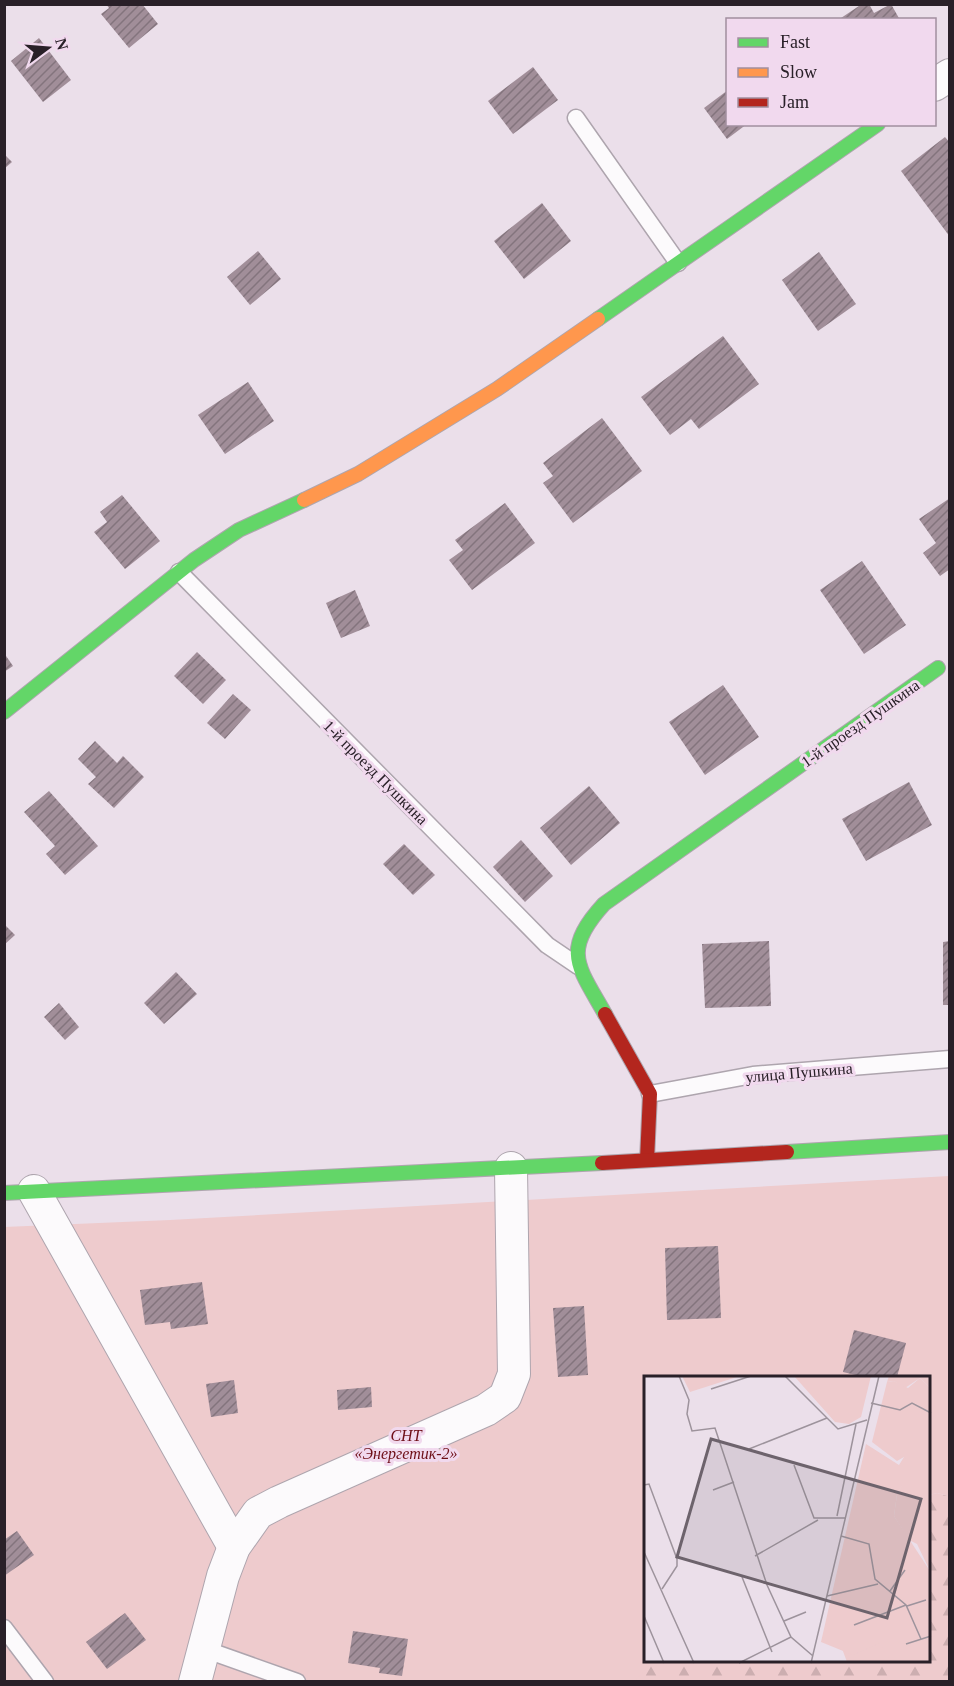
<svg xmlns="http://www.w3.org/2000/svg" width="954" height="1686" font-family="'Times New Roman',serif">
	<defs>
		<pattern id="forest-firs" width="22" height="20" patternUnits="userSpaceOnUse" patternTransform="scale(1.5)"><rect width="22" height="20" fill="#eecbcd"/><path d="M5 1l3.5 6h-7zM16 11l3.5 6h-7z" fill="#ccaeb0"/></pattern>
		<pattern id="building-hatch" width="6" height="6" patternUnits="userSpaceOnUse" patternTransform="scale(1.5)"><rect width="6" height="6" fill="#a18e99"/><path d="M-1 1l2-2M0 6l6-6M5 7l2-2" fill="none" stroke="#83747d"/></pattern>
	</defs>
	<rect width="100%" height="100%" fill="#ebdfea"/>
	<polygon fill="url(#forest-firs)" points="937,1493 949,1496 949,1681 624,1681 645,1660 928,1660 929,1495"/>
	<polygon fill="#eecbcd" points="949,1176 949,1496 937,1493 929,1495 928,1377 645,1377 645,1660 653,1661 635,1681 5,1681 4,1227 170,1220"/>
	<g fill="url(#building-hatch)">
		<polygon points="106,4 142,4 158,24 129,48 101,14 109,8"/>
		<polygon points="862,4 869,4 874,13 891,4 900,20 838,20"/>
		<polygon points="39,38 71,80 43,102 11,61"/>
		<polygon points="533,67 558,100 513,134 488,101"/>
		<polygon points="728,90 728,124 747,124 727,139 704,108"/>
		<polygon points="945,137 950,143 950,237 901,171"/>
		<polygon points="4,154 12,162 4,169"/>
		<polygon points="542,203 571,241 524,279 494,241"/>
		<polygon points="258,251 281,279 250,305 227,277"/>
		<polygon points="819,252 856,304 818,331 782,280"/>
		<polygon points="723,336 759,384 699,429 691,419 670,435 641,397"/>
		<polygon points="248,382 274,421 225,454 198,415"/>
		<polygon points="602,418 642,471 573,523 543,483 553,476 543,463"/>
		<polygon points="122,495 160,541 125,569 94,532 107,522 100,512"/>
		<polygon points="950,498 950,569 940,576 923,553 936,543 919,519"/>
		<polygon points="505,503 535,543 472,590 449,560 463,550 455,540"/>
		<polygon points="862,561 906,625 864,654 820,590"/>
		<polygon points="355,590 370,626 341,638 326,603"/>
		<polygon points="197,652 226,680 203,704 174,676"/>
		<polygon points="4,653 13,666 4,672"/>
		<polygon points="723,685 759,737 705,775 669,722"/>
		<polygon points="233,694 251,710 225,739 207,723"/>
		<polygon points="95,741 117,763 123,756 144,777 114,808 88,784 96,777 78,759"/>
		<polygon points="909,782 932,825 866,861 842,819"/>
		<polygon points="589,786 620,823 571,865 540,828"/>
		<polygon points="49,791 98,846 65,875 46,854 55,846 24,812"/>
		<polygon points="521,840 553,876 525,902 493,867"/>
		<polygon points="404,844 435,875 413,895 383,864"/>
		<polygon points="4,924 15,935 4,945"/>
		<polygon points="769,941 771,1006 705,1008 702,944"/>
		<polygon points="950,941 950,1005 943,1005 943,942"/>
		<polygon points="176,972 197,994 164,1024 144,1003"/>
		<polygon points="59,1003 79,1027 65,1040 44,1017"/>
		<polygon points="718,1246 721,1318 667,1320 665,1248"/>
		<polygon points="202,1282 208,1324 171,1329 170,1322 145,1325 140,1290"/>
		<polygon points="584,1306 588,1375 558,1377 553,1308"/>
		<polygon points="854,1330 906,1343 897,1377 864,1377 843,1372"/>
		<polygon points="234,1380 238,1413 211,1417 206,1384"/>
		<polygon points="371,1387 372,1407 338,1410 337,1390"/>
		<polygon points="17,1531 34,1555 4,1576 4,1540"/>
		<polygon points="125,1613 146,1640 107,1669 86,1642"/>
		<polygon points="353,1631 408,1639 402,1676 379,1673 380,1668 348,1663"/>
	</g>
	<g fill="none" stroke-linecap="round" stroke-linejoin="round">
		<defs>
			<g id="lane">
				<polyline points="576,118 678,263"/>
				<polyline points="179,572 547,945 578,966"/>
				<polyline points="650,1094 753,1075 950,1059"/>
				<polyline points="4,1628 45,1682"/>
				<polyline points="204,1649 297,1682"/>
			</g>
			<g id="street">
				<polyline points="934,85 950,75"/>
				<polyline points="34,1191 234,1547"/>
				<polyline points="195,1682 223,1576 234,1547 258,1513 279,1502 486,1410 505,1397 514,1374 511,1168"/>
			</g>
			<g id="fast">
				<polyline points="598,319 878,124"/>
				<polyline points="4,712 194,560 239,530 304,500"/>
				<path d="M605,1014C578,966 561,951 604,904L938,668"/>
				<polyline points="787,1152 950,1142"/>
				<polyline points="4,1193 602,1163"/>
			</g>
			<polyline id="slow" points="304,500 358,474 497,389 598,319"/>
			<g id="jam">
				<polyline points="605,1014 650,1094 647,1160"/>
				<polyline points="602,1163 787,1152"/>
			</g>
		</defs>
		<use href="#lane" stroke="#aea5ae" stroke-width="19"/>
		<use href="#street" stroke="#aea5ae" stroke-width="34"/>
		<use href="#fast" stroke="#aea5ae" stroke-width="16"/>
		<use href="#slow" stroke="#aea5ae" stroke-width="16"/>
		<use href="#jam" stroke="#aea5ae" stroke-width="16"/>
		<use href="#lane" stroke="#fcfafc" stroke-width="16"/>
		<use href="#street" stroke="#fcfafc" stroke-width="32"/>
		<use href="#fast" stroke="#63d668" stroke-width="14"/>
		<use href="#slow" stroke="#ff974d" stroke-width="14"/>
		<use href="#jam" stroke="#b3261e" stroke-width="14"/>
	</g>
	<g text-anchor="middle" stroke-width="6" stroke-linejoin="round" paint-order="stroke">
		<g font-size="16" fill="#292028" stroke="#f1d9ee">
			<text transform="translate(860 723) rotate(-35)" y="6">1-й проезд Пушкина</text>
			<text transform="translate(376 772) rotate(45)" y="6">1-й проезд Пушкина</text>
			<text transform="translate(799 1072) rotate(-5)" y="6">улица Пушкина</text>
		</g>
		<g font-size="16" font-style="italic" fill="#6e0e17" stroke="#f1d9ee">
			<text x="406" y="1441">СНТ<tspan x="406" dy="18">«Энергетик-2»</tspan></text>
		</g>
	</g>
	<g transform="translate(644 1376)">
		<rect width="286" height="286" fill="#ebdfea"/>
		<path d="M38,0H96L46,16ZM150,0H227L217,41L205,48L191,46ZM276,2L286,12V195L273,168L265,164L250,140L253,118L260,105V81L253,85L228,66L243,6L250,5L264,12ZM187,243L234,263L250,286H203Z" fill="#eecbcd"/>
		<path d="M245,0H286V12L276,2L261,12L250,5L243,6ZM222,68L255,89L260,81L271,88L253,118L250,140L286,195V286H247L236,267L209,279L177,266Z" fill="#eecbcd"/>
		<path fill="none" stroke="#9d939c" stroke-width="1.5" d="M35,0L45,24L43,38L48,55L71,52L123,209L147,261L169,280M141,0L194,53L223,44M67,13L107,0M227,27L256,34L268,27L287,37M105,73L183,42M150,89L170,142H201M0,109L5,108L33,183V190L18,213M69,114L90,106M193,140L212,48M197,160L225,168L231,203L262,229L277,263M0,176L50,287M111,180L174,144M98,201L128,276M246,215L261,194M183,220L234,208M263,230L282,224M0,240L20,287M140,245L162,236M210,249L262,229M262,268L287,260M95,287L147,261M167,287L235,0"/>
		<path fill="#6d636c" fill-opacity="0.15" stroke="#6d636c" stroke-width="3" d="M67,63L277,123L243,242L33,181Z"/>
		<rect width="286" height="286" fill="none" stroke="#292028" stroke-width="3"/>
	</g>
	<rect width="954" height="1686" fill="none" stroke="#292028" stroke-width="12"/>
	<rect x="726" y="18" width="210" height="108" fill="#f1d9ee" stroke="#a18f9f" stroke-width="1.5"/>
	<rect x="738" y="38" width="30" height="9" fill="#63d668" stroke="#a18f9f" stroke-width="1.5"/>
	<text x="780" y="48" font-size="18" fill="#292028">Fast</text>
	<rect x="738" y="68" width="30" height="9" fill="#ff974d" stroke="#a18f9f" stroke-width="1.5"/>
	<text x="780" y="78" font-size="18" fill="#292028">Slow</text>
	<rect x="738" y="98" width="30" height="9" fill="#b3261e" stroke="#a18f9f" stroke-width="1.5"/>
	<text x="780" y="108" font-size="18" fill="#292028">Jam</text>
	<g transform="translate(48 48) rotate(74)" stroke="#f1d9ee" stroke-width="4.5" paint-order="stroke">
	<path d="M0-4.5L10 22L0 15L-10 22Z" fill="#292028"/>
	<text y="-9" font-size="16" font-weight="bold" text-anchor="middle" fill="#292028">N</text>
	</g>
</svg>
